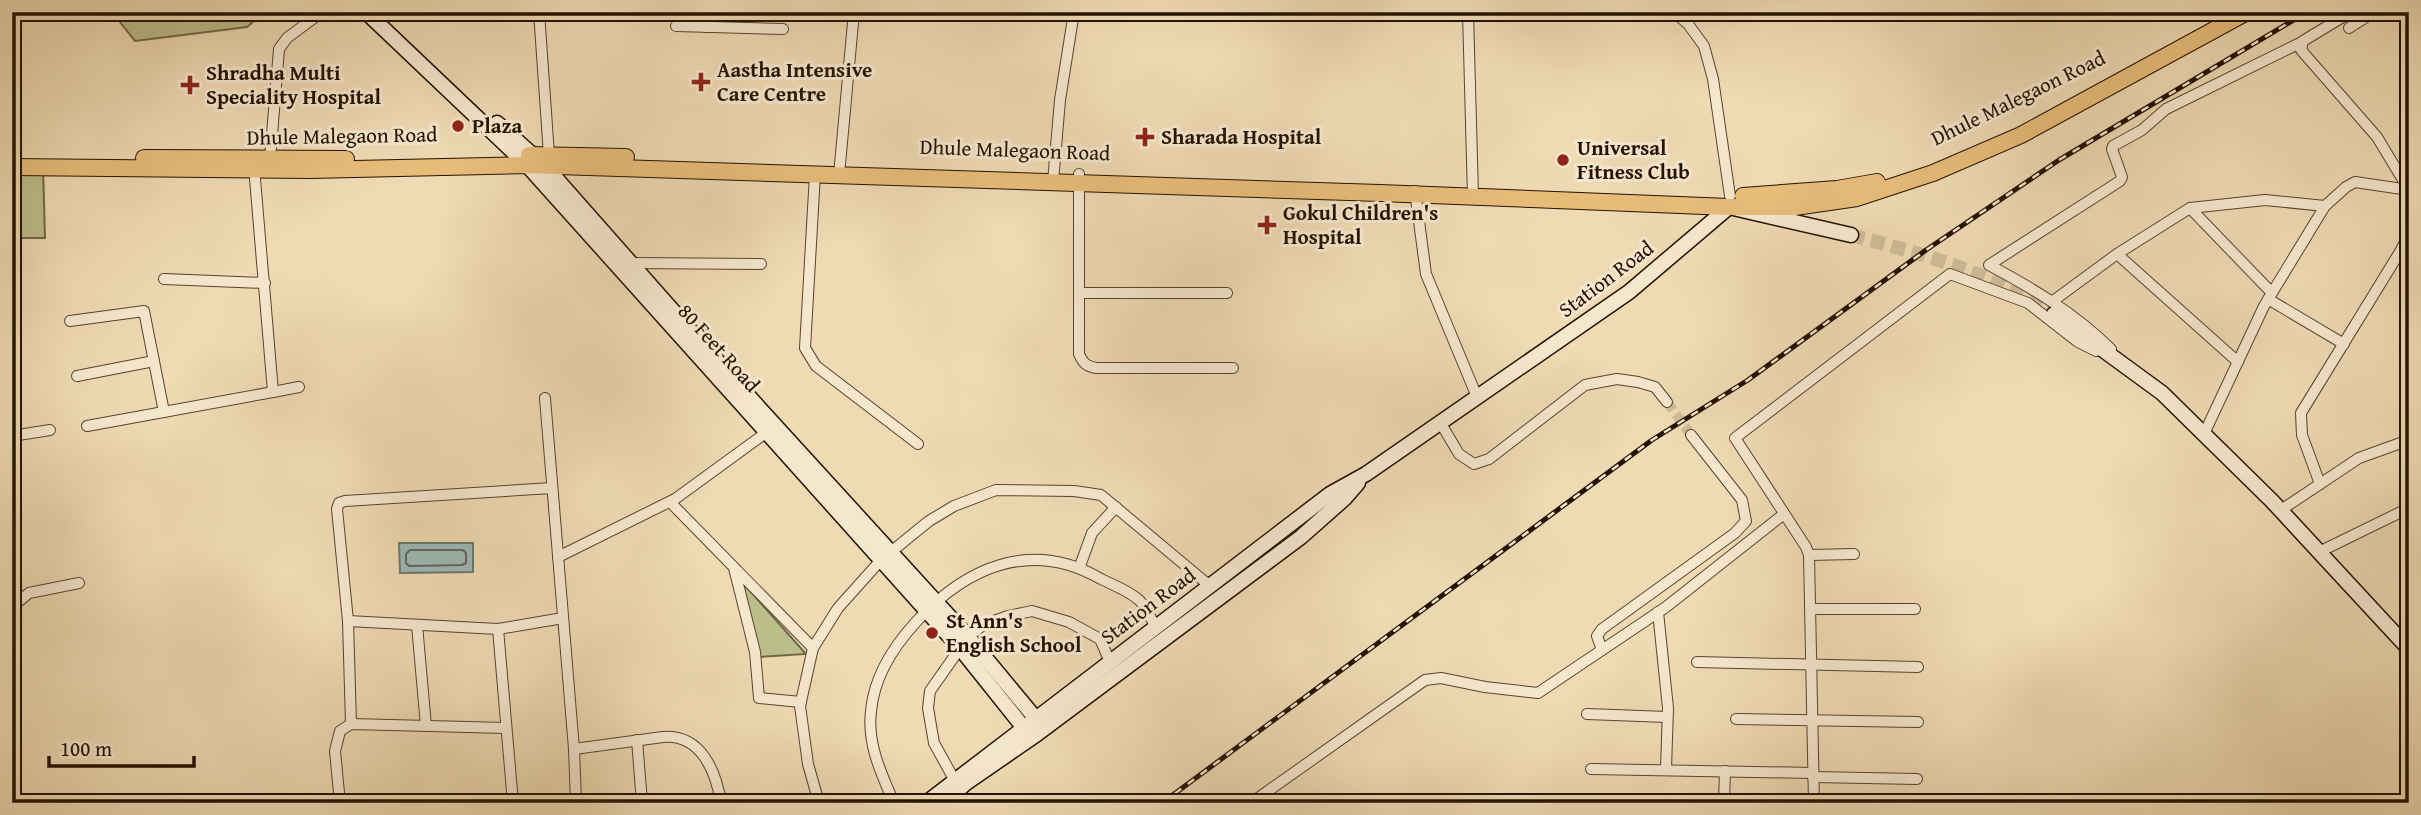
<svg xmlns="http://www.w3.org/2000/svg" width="2421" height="815" font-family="'Gentium Book Plus',serif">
	<rect width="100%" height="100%" fill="#efdab4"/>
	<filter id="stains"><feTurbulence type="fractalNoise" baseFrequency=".00286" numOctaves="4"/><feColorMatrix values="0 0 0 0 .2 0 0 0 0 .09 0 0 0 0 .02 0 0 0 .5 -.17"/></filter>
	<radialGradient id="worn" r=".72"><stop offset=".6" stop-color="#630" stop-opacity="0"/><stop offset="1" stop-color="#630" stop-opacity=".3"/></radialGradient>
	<g fill="#bcbe8b" stroke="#706846" stroke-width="2">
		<polygon points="112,12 263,12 263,13 247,27 135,41"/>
		<polygon points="12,167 43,168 45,238 12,238"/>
		<polygon points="743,583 806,654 759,657"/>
	</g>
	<polygon fill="#9db8b6" stroke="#6c766d" stroke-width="2" points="399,543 473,543 473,572 400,573"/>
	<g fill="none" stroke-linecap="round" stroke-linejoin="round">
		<polygon stroke="#60655b" stroke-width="2" points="410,550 463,550 466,553 466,563 462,565 409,566 406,563 406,554"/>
		<polyline stroke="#d0bc99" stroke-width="10" stroke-dasharray="10 5" stroke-linecap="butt" points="1667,402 1691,435"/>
		<path stroke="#d0bc99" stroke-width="14" stroke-dasharray="14 7" stroke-linecap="butt" d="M1851,235C1919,253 1996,274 2054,314"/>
		<defs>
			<g id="street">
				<polyline points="539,12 549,155"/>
				<polyline points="1468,12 1473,197"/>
				<polyline points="1674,12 1688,24 1704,46 1713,79 1730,196"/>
				<polyline points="2351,12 2303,41 2301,50 2377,137 2409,190"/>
				<polyline points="676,26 783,29"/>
				<polyline points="706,27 706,12"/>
				<polyline points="2349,28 2374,12"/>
				<polyline points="270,159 279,49 287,38 322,12"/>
				<polyline points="815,174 805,348 816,366 918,444"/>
				<path d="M1079,174V354C1083,363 1086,366 1096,368H1233"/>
				<polyline points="839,175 854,12"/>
				<polyline points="1053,182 1060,100 1074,12"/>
				<polyline points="1415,191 1426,274 1477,397"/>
				<polyline points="2190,208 2272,293"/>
				<polyline points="2117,254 2238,362"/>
				<polyline points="631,263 761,264"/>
				<polyline points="164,279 265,283"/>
				<polyline points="1079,293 1227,293"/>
				<polyline points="2268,299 2344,344"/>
				<polyline points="2053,301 2117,254 2190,208 2265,200 2325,206 2346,187 2355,182 2409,190"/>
				<polyline points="70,321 144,311 164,412"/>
				<path d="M2111,349C2074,313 2034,289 1989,265L2120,181L2122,177L2112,149L2113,146L2142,130L2166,109L2300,43"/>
				<polyline points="77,376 154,361"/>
				<polyline points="273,392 299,387"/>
				<polyline points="545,398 574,749 576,803"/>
				<polyline points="1440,422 1459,454 1474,464 1489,459 1585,385 1617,379 1638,382 1655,387 1667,402"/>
				<polyline points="87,426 273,392 254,167"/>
				<polyline points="2204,434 2264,306 2325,206"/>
				<polyline points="12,436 50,430"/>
				<polyline points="2320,484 2302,435 2301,413 2401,250 2409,234"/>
				<polyline points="670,502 813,648"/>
				<polyline points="2281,510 2359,458 2409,440"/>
				<polyline points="2319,552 2409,508"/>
				<polyline points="1809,555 1854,554"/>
				<polyline points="558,557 675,499 767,432"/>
				<polyline points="1080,566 1092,533 1116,507"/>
				<polyline points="734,568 755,652 759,698 801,702"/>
				<polyline points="12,607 29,593 79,583"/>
				<polyline points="1811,609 1915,609"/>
				<polyline points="1658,612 1668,708 1666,769"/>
				<polyline points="348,621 498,629 563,618"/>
				<polyline points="417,625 426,726"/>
				<polyline points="498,629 513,803"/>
				<polyline points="1602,650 1597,636 1602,629 1735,533 1746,521 1742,500 1691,435"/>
				<polyline points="1697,662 1918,667"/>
				<polyline points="1587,714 1667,717"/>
				<polyline points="1736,719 1918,722"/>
				<polyline points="351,724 348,621 337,509 339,503 345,501 552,488"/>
				<polyline points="637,740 642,803"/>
				<path d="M574,749L663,737C701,734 716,771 721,803"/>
				<polyline points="1591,769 1813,773"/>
				<polyline points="1813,777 1917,779"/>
				<polyline points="955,781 934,743 928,708 930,691 968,637 983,625 1008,616 1032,611 1069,622 1100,639 1110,662"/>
				<polyline points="340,803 335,751 340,731 351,724 506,728"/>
				<polyline points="819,803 808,764 800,706 813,648 838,608 881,560 929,521 954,506 996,490 1074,491 1101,495 1210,586"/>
				<path d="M894,803C881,773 867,744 871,711C874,677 894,646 916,622C967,566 1032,539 1101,579C1113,585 1129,591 1139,600C1146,607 1151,619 1156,627"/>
				<polyline points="1251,803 1425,680 1441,678 1485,687 1538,693 1666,607 1784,514"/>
				<polyline points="1724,803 1725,771"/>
				<polyline points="1814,803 1809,555 1806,547 1735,438 1950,274 2028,303 2078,342 2096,351"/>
			</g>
			<g id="secondary">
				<polyline points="366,12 527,165 960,648 1024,728"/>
				<polyline points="497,123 545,166 741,388 968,637 1036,719"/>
				<polyline points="2054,314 2162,393 2272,501 2409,649"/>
				<polyline points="926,803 1330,494 1366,474 1629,292 1729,207 1851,235"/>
				<polyline points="943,803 966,783 1037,734 1301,537 1345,498 1358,483"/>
			</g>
			<g id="primary">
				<polyline points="529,155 626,157"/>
				<polyline points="144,158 346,159"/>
				<polyline points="12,167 310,170 527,165 1380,193 1729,207 1795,207 1857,198 1933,173 2021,135 2247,12"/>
				<polyline points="1743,196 1837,189 1877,182"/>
			</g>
		</defs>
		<use href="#street" stroke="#56442d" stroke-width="12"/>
		<use href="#secondary" stroke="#231200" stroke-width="17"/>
		<use href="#primary" stroke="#231200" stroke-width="18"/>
		<use href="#street" stroke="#f5e7ce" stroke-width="10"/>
		<use href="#secondary" stroke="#f5e7ce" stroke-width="14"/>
		<use href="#primary" stroke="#e8bd7a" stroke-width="16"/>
		<defs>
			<polyline id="rail" points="1162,803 1652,440 1748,380 1926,250 2059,160 2307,12"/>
		</defs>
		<use href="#rail" stroke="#231200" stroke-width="5"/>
		<use href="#rail" stroke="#f5e7ce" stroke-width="2.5" stroke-dasharray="8" stroke-linecap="butt"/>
	</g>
	<g fill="#8f2418" stroke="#f5e7ce" stroke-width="2.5">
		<path d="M697.5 71.5h7v7h7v7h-7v7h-7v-7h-7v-7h7z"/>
		<path d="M186.5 74.5h7v7h7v7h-7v7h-7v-7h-7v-7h7z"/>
		<circle cx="458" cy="126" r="7"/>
		<path d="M1141.5 126.5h7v7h7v7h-7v7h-7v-7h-7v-7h7z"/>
		<circle cx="1563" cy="160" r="7"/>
		<path d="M1263.5 214.5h7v7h7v7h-7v7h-7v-7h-7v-7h7z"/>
		<circle cx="932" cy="633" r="7"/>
	</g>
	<g text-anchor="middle" stroke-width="6" stroke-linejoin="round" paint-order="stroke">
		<g font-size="21" font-weight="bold" fill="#231200" stroke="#f5e7ce" text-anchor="start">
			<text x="717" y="77">Aastha Intensive<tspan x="717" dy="24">Care Centre</tspan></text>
			<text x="206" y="80">Shradha Multi<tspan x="206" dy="24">Speciality Hospital</tspan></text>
			<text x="472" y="133">Plaza</text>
			<text x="1161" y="144">Sharada Hospital</text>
			<text x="1577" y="155">Universal<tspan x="1577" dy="24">Fitness Club</tspan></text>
			<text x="1283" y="220">Gokul Children's<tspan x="1283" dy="24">Hospital</tspan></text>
			<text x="946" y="628">St Ann's<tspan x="946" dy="24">English School</tspan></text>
		</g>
		<g font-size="21" fill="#231200" stroke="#f5e7ce">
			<text transform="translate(2018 98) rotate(-26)" y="7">Dhule Malegaon Road</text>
			<text transform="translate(342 136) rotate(-1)" y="7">Dhule Malegaon Road</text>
			<text transform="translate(1015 150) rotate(2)" y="7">Dhule Malegaon Road</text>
			<text transform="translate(1606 279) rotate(-37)" y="7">Station Road</text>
			<text transform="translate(719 348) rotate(48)" y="7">80 Feet Road</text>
			<text transform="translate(1148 606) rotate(-37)" y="7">Station Road</text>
		</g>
	</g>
	<rect width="2421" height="815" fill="none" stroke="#efdab4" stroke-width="42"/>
	<rect x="14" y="14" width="2393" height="787" fill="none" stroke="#231200" stroke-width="3.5"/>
	<rect x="21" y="21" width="2379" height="773" fill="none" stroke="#231200" stroke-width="2"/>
	<path d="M49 756v10h145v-10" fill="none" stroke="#231200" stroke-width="3.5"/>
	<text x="60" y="756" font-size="21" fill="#231200" stroke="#f5e7ce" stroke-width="5" paint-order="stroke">100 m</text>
	<rect width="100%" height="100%" filter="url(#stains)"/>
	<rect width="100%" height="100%" fill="url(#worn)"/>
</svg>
